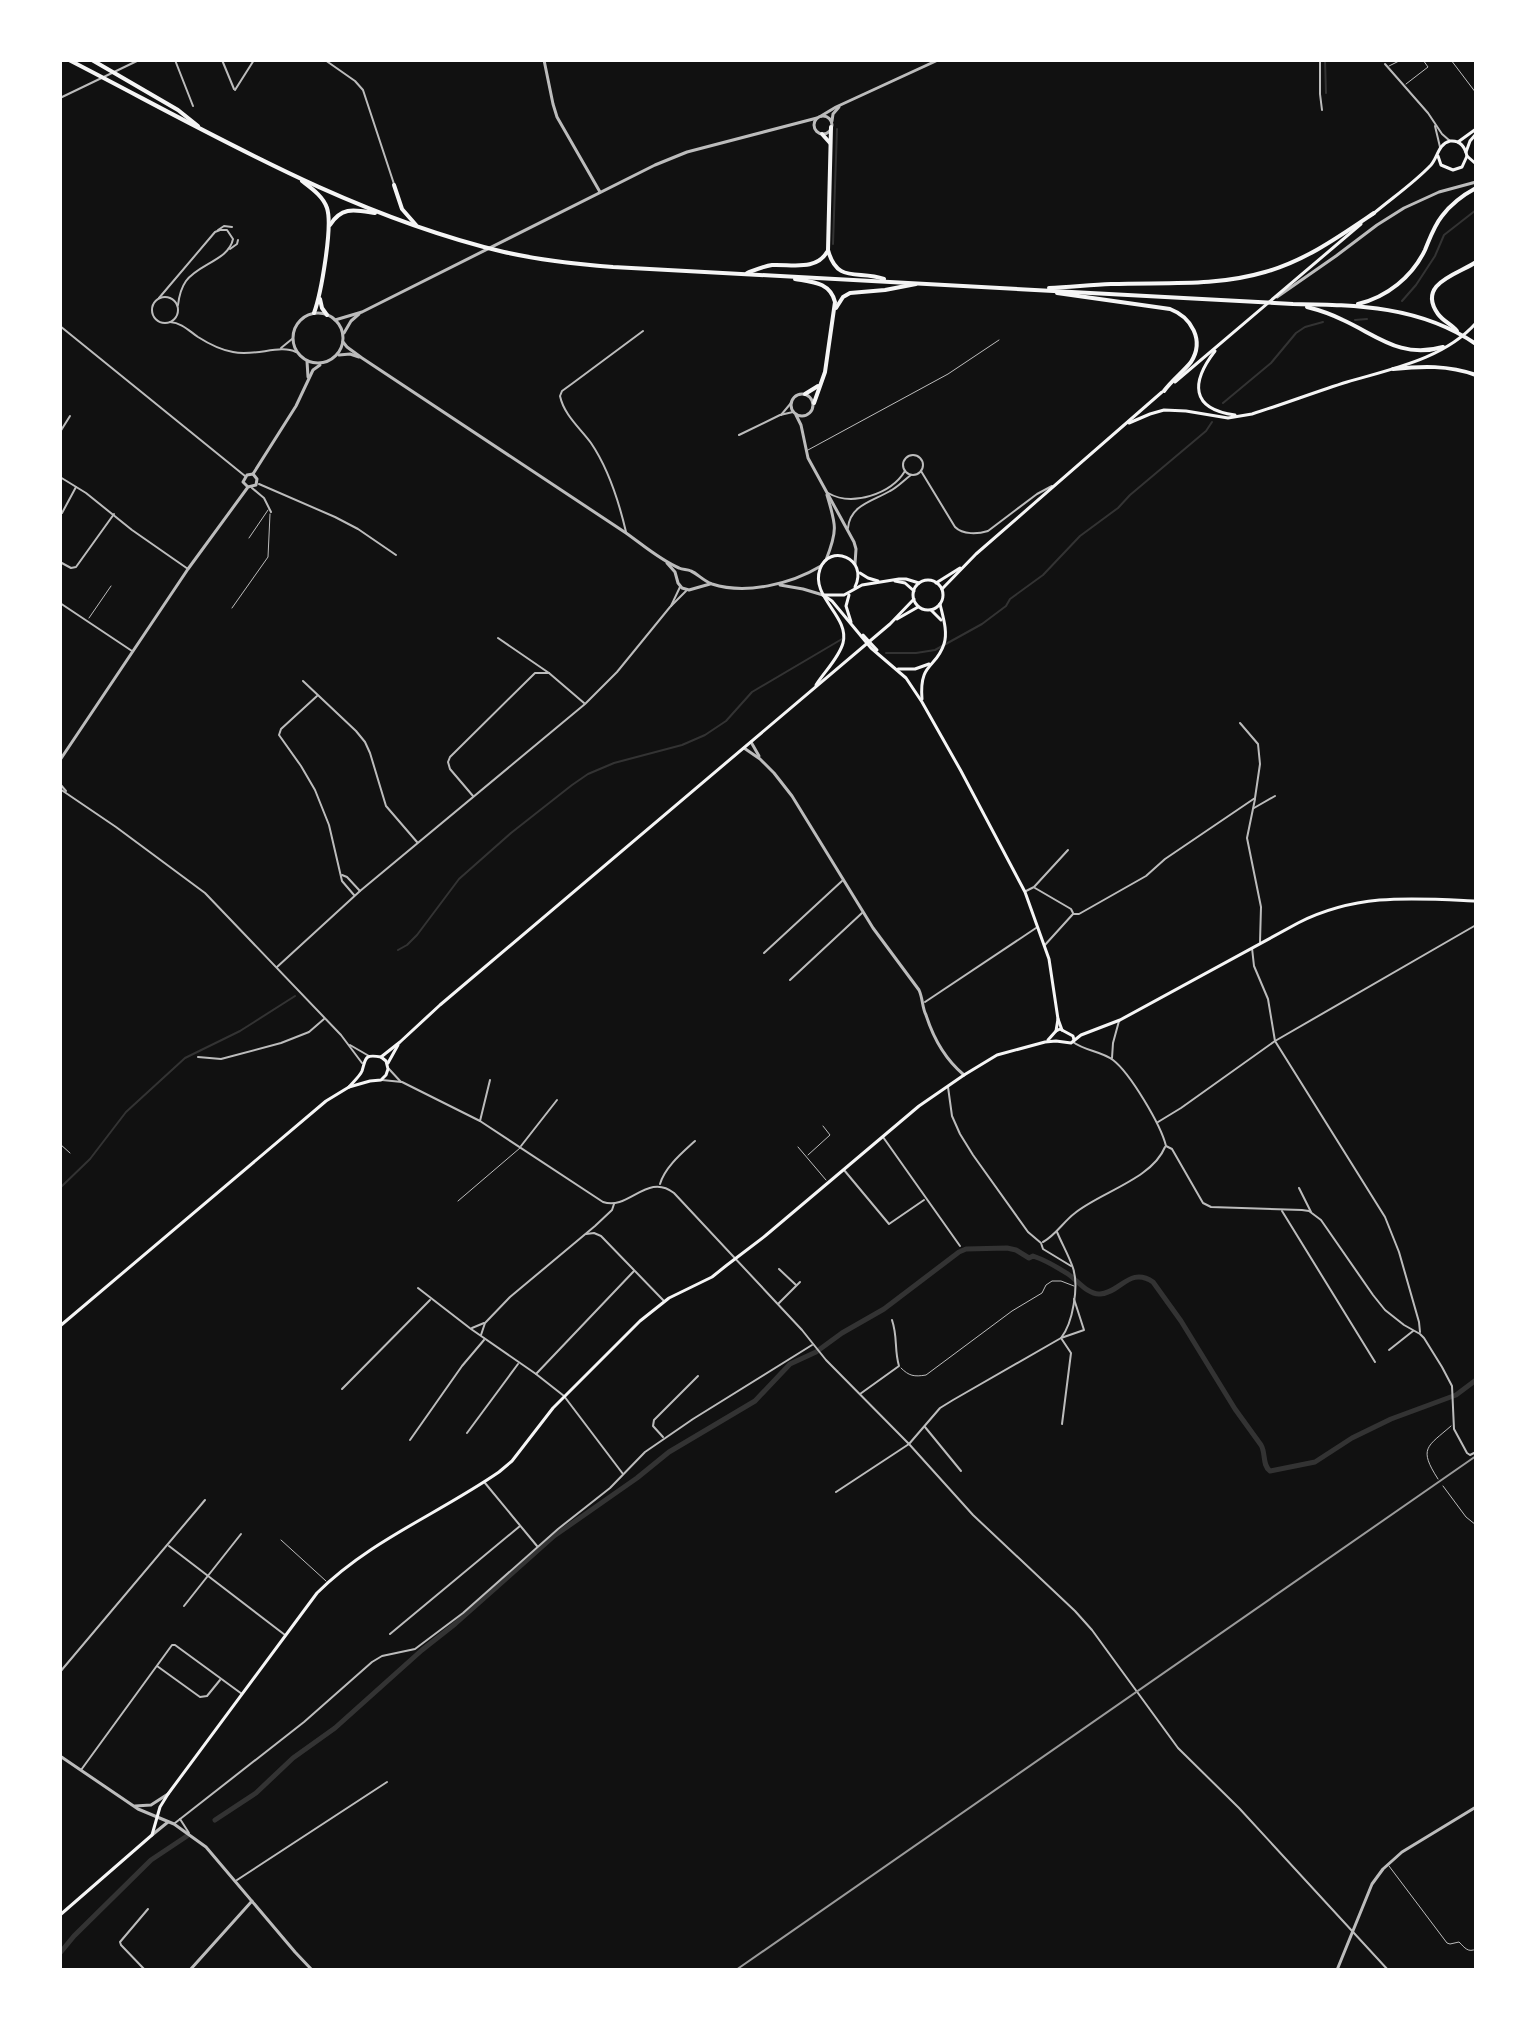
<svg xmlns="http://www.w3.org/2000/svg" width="1536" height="2030" font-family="Ubuntu,sans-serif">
	<rect width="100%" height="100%" fill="#111"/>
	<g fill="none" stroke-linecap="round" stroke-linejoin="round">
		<g stroke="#333" stroke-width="2">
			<polyline points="548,60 548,61"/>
			<polyline points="1325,60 1326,93"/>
			<polyline points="833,244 837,129"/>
			<polyline points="1402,301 1416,285 1435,256 1444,235 1476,210"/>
			<polyline points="1355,320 1367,319"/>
			<polyline points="1223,403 1271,363 1296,333 1305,327 1323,322"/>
			<polyline points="886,653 916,653 935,650 982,624 1006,606 1010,599 1043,575 1080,536 1118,508 1130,495 1206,431 1212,422"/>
			<polyline points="398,950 407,945 417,935 459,879 511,833 572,785 588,774 614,763 682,745 705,735 726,721 752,692 842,639"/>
			<polyline points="60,1188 90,1159 126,1112 185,1058 240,1031 295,996"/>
		</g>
		<g stroke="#333" stroke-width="5">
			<path d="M215,1820L256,1793L293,1758L335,1728L422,1650L455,1624L554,1536L637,1478L669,1452L755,1401L790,1364L816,1352L842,1333L884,1309L959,1252L966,1249L1007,1248L1016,1250L1029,1258L1033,1256C1045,1260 1057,1267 1068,1274C1077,1280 1088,1295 1100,1294C1120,1293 1130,1266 1153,1282L1181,1321L1235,1409L1261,1445C1266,1453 1262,1465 1270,1471L1315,1462L1352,1438L1391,1419L1456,1395L1476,1380"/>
			<polyline points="60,1953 74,1936 151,1860 187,1836"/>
		</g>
		<g stroke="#bcbcbc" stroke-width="1">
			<polyline points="1451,60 1476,93"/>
			<polyline points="1389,66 1401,60"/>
			<polyline points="1406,84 1428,67 1423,60"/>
			<polyline points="808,450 948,374 999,340"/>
			<polyline points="249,538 268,510"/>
			<polyline points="232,608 268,557 270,514"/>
			<polyline points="89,618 111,586"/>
			<polyline points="60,1144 70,1153"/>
			<polyline points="798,1147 826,1180"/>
			<polyline points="808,1155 830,1135 823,1126"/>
			<polyline points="458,1201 520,1148"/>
			<path d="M901,1368C909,1376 914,1377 926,1375L1012,1311L1042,1293L1046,1285L1052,1281H1061L1074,1286"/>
			<path d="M1438,1479C1418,1448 1427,1447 1451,1426"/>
			<polyline points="1443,1486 1466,1517 1476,1525"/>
			<polyline points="281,1540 326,1581"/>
			<path d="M1389,1866L1447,1943L1450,1944L1459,1942C1465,1948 1468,1953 1476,1949"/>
		</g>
		<g stroke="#bcbcbc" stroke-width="2">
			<polyline points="175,60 193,106"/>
			<polyline points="222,60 234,89"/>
			<polyline points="325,60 355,81 363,90 394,184"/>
			<polyline points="1320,60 1320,94 1322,110"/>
			<polyline points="1385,64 1428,113 1442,134 1450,141"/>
			<polyline points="235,90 254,60"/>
			<polyline points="60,98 139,60"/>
			<polyline points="1435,126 1440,147"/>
			<polyline points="218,230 224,226 232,227"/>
			<polyline points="230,249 237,244 238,240"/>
			<circle cx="165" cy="310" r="13"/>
			<path d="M159,298L215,232L220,230H227L233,239C229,260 198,264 186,281C181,288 179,297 178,305"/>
			<path d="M170,322C182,323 188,330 198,337C209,344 221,350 233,352C255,357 280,344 296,352"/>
			<polyline points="60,326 245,476"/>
			<polyline points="281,348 292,339"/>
			<polyline points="781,415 791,403"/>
			<polyline points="60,432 70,416"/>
			<polyline points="739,435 780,415 793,412"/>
			<circle cx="913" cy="465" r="10"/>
			<path d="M921,471L955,527C963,535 978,534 988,531L1037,494L1052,486"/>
			<polyline points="60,477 86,493 132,530 188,569"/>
			<polyline points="259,484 335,517 358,529 396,555"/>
			<polyline points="252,488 264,498 271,512"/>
			<path d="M828,493C852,507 891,494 905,471"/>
			<polyline points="60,512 62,513 76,487"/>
			<path d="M848,528C850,505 873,501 890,491C898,487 904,480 911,475"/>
			<path d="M626,532C619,502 608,468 591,443C580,428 564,415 560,396L562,391L573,383L643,331"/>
			<polyline points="60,562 71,568 76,567 114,514"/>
			<polyline points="60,603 132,651"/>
			<polyline points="671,606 680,587"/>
			<polyline points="498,638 549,673 584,703"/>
			<polyline points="303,681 356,731 365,742 370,753 386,806 417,842"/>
			<polyline points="317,696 281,729 279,735 301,766 315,790 329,825 342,881 354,895"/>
			<polyline points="60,784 66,791"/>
			<polyline points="60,789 116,827 205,893 341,1035 362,1063"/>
			<polyline points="473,796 450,769 448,762 450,757 535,673 549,673"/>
			<polyline points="1255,799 1247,838 1261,907 1260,942"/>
			<polyline points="1254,808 1275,796"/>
			<polyline points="342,875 347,877 360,891"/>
			<polyline points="1035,888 1071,909 1073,913"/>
			<polyline points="1026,891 1034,887 1068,850"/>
			<polyline points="1044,946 1073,914 1079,914 1146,876 1165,859 1255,798 1260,764 1258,744 1240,723"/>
			<polyline points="1252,948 1254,966 1268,999 1275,1041 1385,1217 1399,1252 1419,1322 1420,1332"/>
			<polyline points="764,953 842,881"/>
			<polyline points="277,967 360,891 585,704 617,672 670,607 686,591"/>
			<polyline points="790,980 862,913"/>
			<polyline points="925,1002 1036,928"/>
			<path d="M1073,1042C1085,1051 1101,1051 1113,1060C1130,1073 1161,1125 1166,1146L1172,1149L1203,1203L1211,1207L1302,1210L1309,1211L1321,1220L1373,1295L1385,1310L1404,1325L1420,1334L1424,1338L1442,1367L1452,1386L1454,1429L1467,1453L1470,1455L1476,1452"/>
			<polyline points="350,1045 369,1056"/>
			<polyline points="198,1057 221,1059 281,1043 309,1032 324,1019"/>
			<polyline points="1112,1058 1113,1043 1119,1021"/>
			<polyline points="389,1069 401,1082"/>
			<path d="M382,1080L402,1082L480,1121L603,1202C629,1211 647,1172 674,1193L802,1330L826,1360L909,1444L973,1515L1075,1611L1092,1630L1178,1748L1239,1808L1388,1970"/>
			<polyline points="948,1087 952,1116 960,1134 973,1155 1028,1232 1041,1243 1043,1249 1071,1266"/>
			<polyline points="480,1121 490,1080"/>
			<polyline points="1158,1122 1181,1108 1275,1041 1476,925"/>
			<polyline points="883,1137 960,1246"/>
			<polyline points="521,1146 557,1100"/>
			<polyline points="844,1170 889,1224 924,1200"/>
			<path d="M660,1184C665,1167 682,1153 695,1141"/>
			<polyline points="1299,1188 1311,1212"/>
			<polyline points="1282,1211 1375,1362"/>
			<polyline points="586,1234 594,1233 601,1236 664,1301"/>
			<path d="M1043,1242C1056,1235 1063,1222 1075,1213C1101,1192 1152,1179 1165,1147"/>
			<polyline points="779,1269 796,1285"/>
			<polyline points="418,1288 471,1329 536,1374 564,1396 623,1474"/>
			<polyline points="778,1304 800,1282"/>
			<polyline points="472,1328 484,1323"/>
			<polyline points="481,1335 485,1323 510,1297 595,1226 612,1210 614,1204"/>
			<polyline points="1389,1350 1413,1331"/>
			<polyline points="536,1374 634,1271"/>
			<polyline points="342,1389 430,1300"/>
			<path d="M860,1394L899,1366C894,1349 898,1338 892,1320"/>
			<polyline points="1062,1424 1071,1353 1061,1338 1084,1330 1074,1299"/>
			<polyline points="925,1427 961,1471"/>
			<polyline points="467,1433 518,1364"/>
			<polyline points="663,1437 653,1426 654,1420 698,1376"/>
			<polyline points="410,1440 462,1366 484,1340"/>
			<polyline points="485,1483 537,1546"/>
			<path d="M836,1492L909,1444L940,1408L953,1400L1061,1338C1073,1323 1079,1286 1073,1268C1069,1256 1062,1244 1057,1232"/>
			<polyline points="169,1546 285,1635"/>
			<polyline points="184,1606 241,1534"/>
			<polyline points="390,1634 520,1526"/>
			<polyline points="157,1666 200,1697 207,1696 220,1680"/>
			<polyline points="60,1672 205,1500"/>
			<polyline points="81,1770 172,1645 175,1645 242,1694"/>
			<polyline points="180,1819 189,1833"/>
			<polyline points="175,1823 304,1722 372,1662 382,1656 415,1649 463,1613 558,1529 610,1488 645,1452 693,1419 812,1345"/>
			<polyline points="237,1880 387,1782"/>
			<polyline points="145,1970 121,1945 120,1942 148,1909"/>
		</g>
		<g stroke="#bcbcbc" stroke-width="3">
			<polyline points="544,60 553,104 557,117 600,192"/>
			<polyline points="821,116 836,107 938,60"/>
			<circle cx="823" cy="125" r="9"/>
			<polyline points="832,121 833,114 839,107"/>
			<polyline points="1277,297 1336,256 1377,225 1404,208 1439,192 1476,182"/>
			<circle cx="318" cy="338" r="25"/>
			<polyline points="335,320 362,312 655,165 687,152 817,118"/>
			<polyline points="344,333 351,321 359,314"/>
			<path d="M343,342L347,347L362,358L626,533C643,545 660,560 679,568C683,570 687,569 691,571C698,574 702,580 712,584C746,595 791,584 821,566"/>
			<polyline points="339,355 350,354 359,357"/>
			<polyline points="307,361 308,377"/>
			<circle cx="802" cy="405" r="11"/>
			<polyline points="796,415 801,425 808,458 854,542 856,549 855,564"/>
			<polyline points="253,474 296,406 313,370 320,365"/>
			<path d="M826,560C838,530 836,525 827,495"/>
			<polyline points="667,563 675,572 678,583 682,588 689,590 710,584"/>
			<polyline points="780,585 803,589 823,595"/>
			<polyline points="751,742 759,756"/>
			<path d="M744,748L760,759L774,773L792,796L873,928L919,990C923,999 922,1007 926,1015C933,1037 946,1060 964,1075"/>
			<polyline points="60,760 188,569 248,487 256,485 257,479 253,474 247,475 243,482 248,487"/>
			<polyline points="60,1756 138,1809 174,1824 206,1847 295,1952 312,1970"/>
			<polyline points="135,1806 151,1805 168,1794"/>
			<polyline points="152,1835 168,1822"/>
			<polyline points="190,1970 252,1901"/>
			<polyline points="1337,1970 1372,1884 1383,1869 1402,1852 1476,1807"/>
		</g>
		<g stroke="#f5f5f5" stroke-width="3">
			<polyline points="860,573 868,578 878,581"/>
			<polyline points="895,581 905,583 914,591"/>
			<polyline points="823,595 832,601 871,648 906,678 922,702 961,771 1025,892 1049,959 1058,1019 1062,1030"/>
			<polyline points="823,595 844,595 862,585 899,579 906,579 919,583"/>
			<polyline points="849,595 846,606 851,622"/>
			<polyline points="931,610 941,620"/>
			<polyline points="863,635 877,650"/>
			<polyline points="898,669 915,669 929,664"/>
			<path d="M816,685C824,672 839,658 843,643C850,616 810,597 820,569C829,543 869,558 855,587"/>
			<path d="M922,699C919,662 936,669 944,644C948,632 943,617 940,604"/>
			<polyline points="1056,1031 1060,1029 1073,1036 1074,1040"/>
			<polyline points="1048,1040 1056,1031 1058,1019"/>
			<path d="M60,1915L152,1835L160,1807L168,1794L317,1593C369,1541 438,1514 499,1472L512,1461L553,1408L640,1321L669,1298L712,1277L727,1265L765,1236L919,1106L964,1075L997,1055L1045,1042L1056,1041L1071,1043L1081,1035L1120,1020L1298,923C1357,893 1412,898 1476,901"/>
		</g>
		<g stroke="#f5f5f5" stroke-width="3">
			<polyline points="1458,142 1476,129"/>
			<polyline points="1466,152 1470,141 1476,134"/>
			<polyline points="1467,156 1476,164"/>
			<path d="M1373,214C1392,198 1414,183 1431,165C1438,157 1438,144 1450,141C1460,140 1465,147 1467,156L1462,167L1453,170L1441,165L1438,156"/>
			<path d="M1215,351C1191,382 1190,409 1235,415"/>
			<polyline points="1175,382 1361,224"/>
			<path d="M1129,423L1150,414L1164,410L1186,411L1228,418L1252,414C1284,404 1315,392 1347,382C1391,369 1444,359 1476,323"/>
			<circle cx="928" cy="595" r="15"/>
			<polyline points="936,583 960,568"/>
			<polyline points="942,589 976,554 1162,392"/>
			<polyline points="897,619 918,607"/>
			<polyline points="388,1063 398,1045"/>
			<path d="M349,1087C353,1082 360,1076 362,1071C366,1058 364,1054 381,1057L400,1042L440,1005L890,624L914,599"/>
			<polyline points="60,1326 326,1101 349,1087 370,1081 381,1080 386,1075 388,1069 386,1061 381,1057"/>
		</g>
		<g stroke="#f5f5f5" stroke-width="4">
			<path d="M69,60C209,132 348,215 504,252C539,260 576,264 613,267L1293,304C1358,305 1420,306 1476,344"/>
			<path d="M831,127L828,250C837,284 858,270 884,279"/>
			<polyline points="822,134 830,143"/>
			<path d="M302,181C311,188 323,196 327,208C333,226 321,294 314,313"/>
			<polyline points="394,185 402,209 416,225"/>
			<path d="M330,225C342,206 355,210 375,213"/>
			<path d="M747,273C755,270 764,266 772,265C792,264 816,271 827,252"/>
			<path d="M795,279C812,282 830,282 835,302L825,372L814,403"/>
			<path d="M1049,288C1070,287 1090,285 1111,284C1163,282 1215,287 1265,272C1305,261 1340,236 1374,213"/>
			<path d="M1057,293L1170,309C1191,317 1205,340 1191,362C1183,372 1172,380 1164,391"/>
			<polyline points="320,299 322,308 327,315"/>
			<path d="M1358,304C1387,297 1412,277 1425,250C1430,238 1434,226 1442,216C1451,204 1463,195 1476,188"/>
			<path d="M1307,307C1319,310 1331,314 1343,320C1378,336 1401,359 1443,347"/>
			<polyline points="836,308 843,297 850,293 885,290 916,284"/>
			<path d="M1457,331C1451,324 1443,321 1438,314C1416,283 1459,274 1476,262"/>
			<path d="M1393,369C1422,366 1448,365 1476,375"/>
			<polyline points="805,394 818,386"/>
		</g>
		<polyline stroke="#f5f5f5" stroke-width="4" points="92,60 178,110 198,126"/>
		<polyline stroke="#9a9a9a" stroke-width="2" points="736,1970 1476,1456"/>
	</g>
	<rect width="1536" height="2030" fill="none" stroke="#ffffff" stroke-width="124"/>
</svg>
